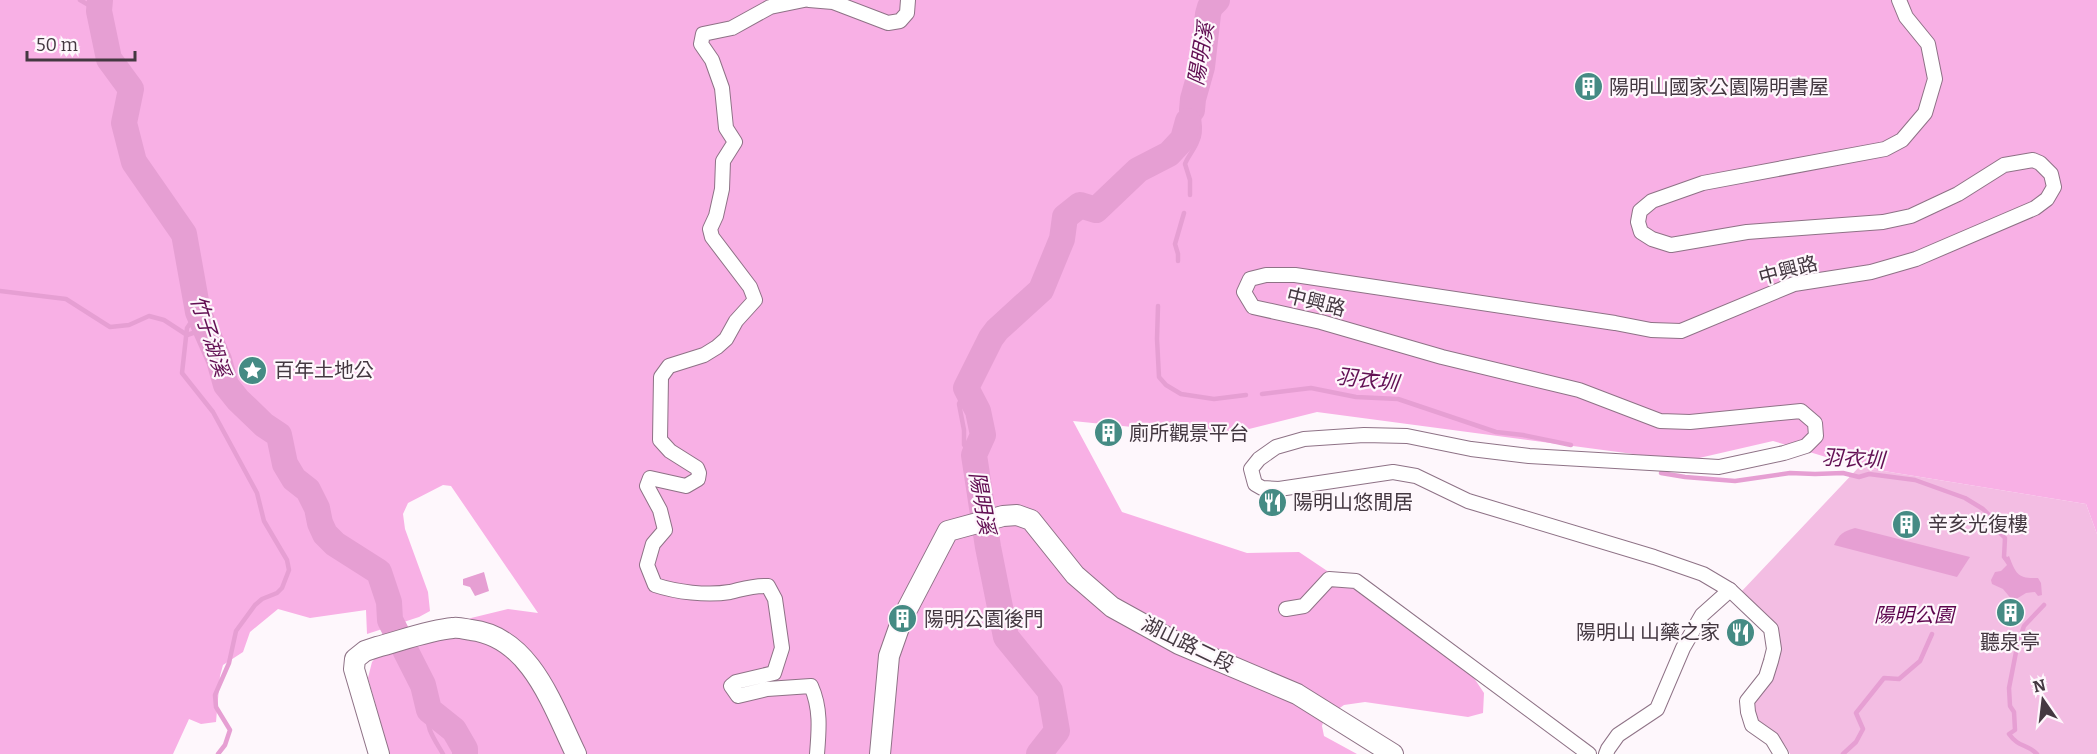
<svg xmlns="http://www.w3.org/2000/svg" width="2097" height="754" font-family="Bitter,'Noto Sans TC',serif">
	<rect width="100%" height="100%" fill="#fef7fc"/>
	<path fill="#f3bde3" d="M1859,467L2086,504L2097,534V754H1790C1782,737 1772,736 1760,724C1742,706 1770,661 1778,640L1740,593Z"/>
	<polygon fill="#f8b0e5" points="0,0 2097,0 2097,534 2086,504 1859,467 1773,441 1686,461 1317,412 1221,436 1073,421 1122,512 1247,553 1299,552 1369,599 1474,678 1484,693 1483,713 1468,717 1365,702 1344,705 1324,719 1322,726 1324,736 1357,754 387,754 387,745 368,678 372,662 376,657 450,631 471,618 508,609 538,613 451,486 443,485 408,503 403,514 405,529 428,592 430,611 419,617 367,634 366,610 310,618 278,609 250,632 243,652 223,665 220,676 216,722 201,724 189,719 173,754 0,754"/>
	<g fill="#e69fd3">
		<path d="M1855,528L1970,557L1957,577L1834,545C1839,534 1844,531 1855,528Z"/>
		<path d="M2009,556C2016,574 2018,579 2038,578L2041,583L2042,595L2038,596L2035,592L2026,593L2013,601L2003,589L1992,584L1991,580L1995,572L2001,571L2007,565L2003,559Z"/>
		<polygon points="484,572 489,591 475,596 470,587 463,585 463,579"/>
	</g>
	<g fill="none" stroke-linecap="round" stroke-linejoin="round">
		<g stroke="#e69fd3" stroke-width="4.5">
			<polyline points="80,0 99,11"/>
			<path d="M1190,195V180L1185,164C1188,156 1194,150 1197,142C1203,130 1198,109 1193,99"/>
			<polyline points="1178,261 1178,254 1175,244 1184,213"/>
			<polyline points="0,291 66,299 110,327 129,325 149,316 164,320 187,335 205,329"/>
			<polyline points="1158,306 1157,339 1159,377 1166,385 1181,394 1214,399 1246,395"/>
			<polyline points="198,312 187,328 182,373 213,412 257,493 264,521 287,560 289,570 282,588 277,593 262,599 255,605 236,631 229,663 215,695 216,707 230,730 225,745 218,754"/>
			<polyline points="966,388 959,404 964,430 964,445 974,455"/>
			<polyline points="1262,394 1311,388 1356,397 1398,399 1496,432 1523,435 1571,445"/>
			<polyline points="1661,473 1685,477 1735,481 1790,473 1815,474 1843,473 1859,477 1869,474 1915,480 1965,498 1983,509 1994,520 1998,531 2005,538 2004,557 2008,561"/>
			<path d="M429,710C424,727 435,740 443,754"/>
			<polyline points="1843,754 1856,742 1863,729 1856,713 1884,678 1899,679 1920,661 1932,634"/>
			<path d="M2037,754C2026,743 2019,748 2009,734L2015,730L2014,712L2010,706L2009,688L2017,647L2024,626L2044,605"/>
		</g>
		<g stroke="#e69fd3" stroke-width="26">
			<polyline points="100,0 99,11 109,59 131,89 124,123 134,162 184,234 198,312 219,360 226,385 238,400 264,425 279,435 285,464 294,479 308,490 317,508 320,523 325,534 335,544 379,572 389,602 390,620 423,685 429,710 454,730 465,749 465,754"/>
			<polyline points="1192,110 1193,99 1202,67 1208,14 1210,7 1217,0"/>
			<polyline points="1039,754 1057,731 1050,691 1006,637 988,547 974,455 983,435 978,411 966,388 991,338 997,330 1041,290 1062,239 1065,217 1080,205 1096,210 1138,170 1169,154 1183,139 1188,121"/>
		</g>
		<defs>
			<g id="street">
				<path d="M804,0L770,7L732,28L703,34L701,44L712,60L722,88L726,128L735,142L723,161L722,189L716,216L710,229L712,237L750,287L755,300L736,321L726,339L717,347L704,355L669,366L661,377L660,440L670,451L697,468L699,473L698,479L686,486L650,478L647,486L660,510L665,530L653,544L647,565L655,585C676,592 707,596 730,592C743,589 754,585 768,586L775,599L782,648L774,673L736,682L731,686L738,696L767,689L811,686C821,708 819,730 817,754"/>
				<polyline points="809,0 833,2 888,23 900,21 907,13 908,0"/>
				<polyline points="1286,609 1304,606 1329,579 1356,581 1589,754"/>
				<polyline points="1606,754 1608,749 1618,735 1657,709 1683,648 1702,615 1730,590"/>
				<polyline points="1781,754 1772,739 1752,725 1748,712 1747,701 1766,677 1771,661 1774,649 1771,629 1730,590 1703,574 1654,557 1468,501 1416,476 1393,472 1279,489 1262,488 1255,484 1251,469 1259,459 1276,447 1304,439 1364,435 1407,436 1471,449 1529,456 1719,467 1784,453 1806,446 1816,436 1815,423 1801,411 1690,422 1660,421 1579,390 1442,357 1321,322 1253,307 1244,292 1250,279 1266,275 1295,275 1615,323 1651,330 1681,331 1794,284 1871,272 1916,259 2035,208 2047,199 2054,187 2051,174 2040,163 2033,160 2004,165 1958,194 1911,216 1883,222 1747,232 1671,245 1652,239 1641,232 1638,222 1640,211 1652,201 1703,183 1885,149 1902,140 1925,113 1935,79 1928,44 1906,17 1899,0"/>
			</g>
			<g id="secondary">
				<path d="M379,754L354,669L355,659L365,651L377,647C400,641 429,630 453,628C458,627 465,629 471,630C531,637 553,707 576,754"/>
				<polyline points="880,754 889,656 902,619 948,531 1003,516 1017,515 1031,520 1075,575 1112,607 1179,644 1297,694 1393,754"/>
			</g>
		</defs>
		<use href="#street" stroke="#8e7286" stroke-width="16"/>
		<use href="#secondary" stroke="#8e7286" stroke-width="22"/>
		<use href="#street" stroke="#fff" stroke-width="14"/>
		<use href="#secondary" stroke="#fff" stroke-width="20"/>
	</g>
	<defs>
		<symbol id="building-disc" viewBox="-11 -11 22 22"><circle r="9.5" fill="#458b84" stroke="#fef7fc"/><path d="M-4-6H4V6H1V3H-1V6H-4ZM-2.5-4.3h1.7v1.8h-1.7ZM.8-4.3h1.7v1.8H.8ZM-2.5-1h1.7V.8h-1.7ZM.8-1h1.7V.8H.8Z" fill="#fff"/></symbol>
		<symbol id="sight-disc" viewBox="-11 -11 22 22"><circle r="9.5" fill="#458b84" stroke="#fef7fc"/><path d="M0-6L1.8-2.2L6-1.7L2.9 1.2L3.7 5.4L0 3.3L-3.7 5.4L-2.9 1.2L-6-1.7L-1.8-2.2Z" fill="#fff"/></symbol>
		<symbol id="restaurant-disc" viewBox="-11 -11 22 22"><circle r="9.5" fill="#458b84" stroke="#fef7fc"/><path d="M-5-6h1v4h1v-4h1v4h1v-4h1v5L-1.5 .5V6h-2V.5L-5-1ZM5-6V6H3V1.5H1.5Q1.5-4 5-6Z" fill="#fff"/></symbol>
	</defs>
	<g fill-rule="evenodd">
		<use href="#building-disc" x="1572" y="70" width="33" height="33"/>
		<use href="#sight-disc" x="236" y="354" width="33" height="33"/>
		<use href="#building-disc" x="1092" y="416" width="33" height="33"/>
		<use href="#restaurant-disc" x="1256" y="486" width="33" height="33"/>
		<use href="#building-disc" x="1890" y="508" width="33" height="33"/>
		<use href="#building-disc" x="1994" y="596" width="33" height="33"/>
		<use href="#building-disc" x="886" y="602" width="33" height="33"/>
		<use href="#restaurant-disc" x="1724" y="616" width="33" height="33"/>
	</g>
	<g text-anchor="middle" stroke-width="4.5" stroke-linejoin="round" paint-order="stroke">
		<g font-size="20" fill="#443841" stroke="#fef7fc" text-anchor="start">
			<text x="1609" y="94">陽明山國家公園陽明書屋</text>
			<text x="274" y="377">百年土地公</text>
			<text x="1129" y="440">廁所觀景平台</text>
			<text x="1293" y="509">陽明山悠閒居</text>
			<text x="1928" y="531">辛亥光復樓</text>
			<text x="924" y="626">陽明公園後門</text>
			<text x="1720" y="639" text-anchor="end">陽明山 山藥之家</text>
			<text x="2010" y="649" text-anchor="middle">聽泉亭</text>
		</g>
		<g font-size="20" fill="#443841" stroke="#fef7fc">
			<text transform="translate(1788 270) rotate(-15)" y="7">中興路</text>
			<text transform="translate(1316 302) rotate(14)" y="7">中興路</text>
			<text transform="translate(1188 644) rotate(26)" y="7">湖山路二段</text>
		</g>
		<g font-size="20" font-style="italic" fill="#5d064e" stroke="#fef7fc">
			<text x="1914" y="622">陽明公園</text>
		</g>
		<g font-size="21" font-style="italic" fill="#620f53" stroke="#fef7fc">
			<text transform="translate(1201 54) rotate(-80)" y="7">陽明溪</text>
			<text transform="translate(210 336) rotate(72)" y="7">竹子湖溪</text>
			<text transform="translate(1367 380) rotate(7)" y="7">羽衣圳</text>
			<text transform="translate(1853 459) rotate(3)" y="7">羽衣圳</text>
			<text transform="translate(982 503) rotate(80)" y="7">陽明溪</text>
		</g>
	</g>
	<g transform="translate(2043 700) rotate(346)" stroke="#fef7fc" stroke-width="4.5" paint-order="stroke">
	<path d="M0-4.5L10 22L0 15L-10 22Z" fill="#443841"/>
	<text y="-9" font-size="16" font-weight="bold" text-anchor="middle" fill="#443841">N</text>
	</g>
	<path d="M27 51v9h108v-9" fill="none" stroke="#443841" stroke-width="3"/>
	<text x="36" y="51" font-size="18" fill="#443841" stroke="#fef7fc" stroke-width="4.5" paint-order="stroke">50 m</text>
</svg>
